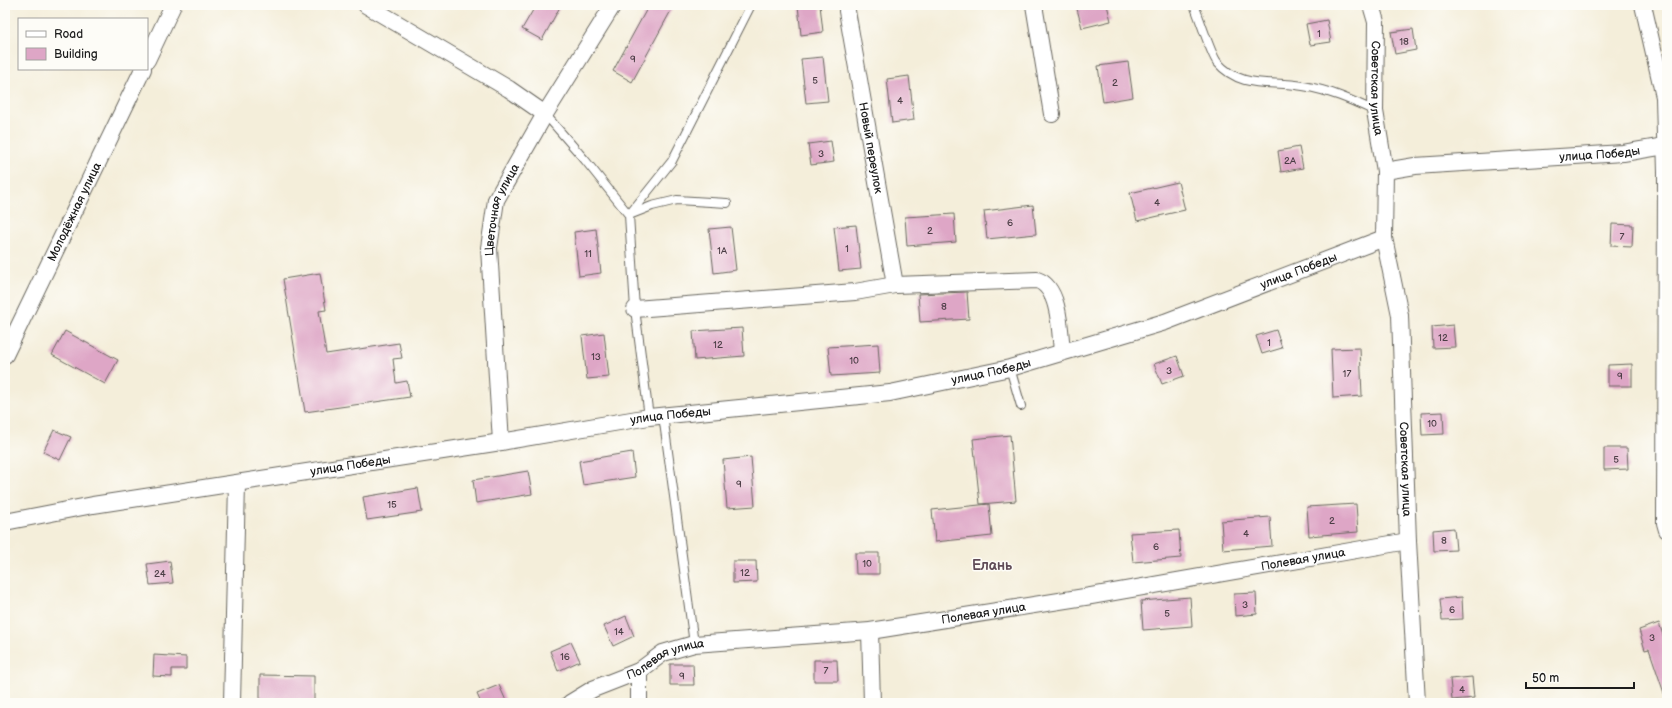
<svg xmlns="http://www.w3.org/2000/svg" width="1672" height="708" font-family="'Balsamiq Sans',sans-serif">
	<rect width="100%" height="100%" fill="#fdfcf7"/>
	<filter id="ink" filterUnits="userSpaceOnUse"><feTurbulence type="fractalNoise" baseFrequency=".025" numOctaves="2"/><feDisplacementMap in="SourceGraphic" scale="8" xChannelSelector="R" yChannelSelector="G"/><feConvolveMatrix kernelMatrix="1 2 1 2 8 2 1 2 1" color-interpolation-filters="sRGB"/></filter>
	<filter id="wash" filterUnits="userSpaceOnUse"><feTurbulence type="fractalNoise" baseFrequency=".012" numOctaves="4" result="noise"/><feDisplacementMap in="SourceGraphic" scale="16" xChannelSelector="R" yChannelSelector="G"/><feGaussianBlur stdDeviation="0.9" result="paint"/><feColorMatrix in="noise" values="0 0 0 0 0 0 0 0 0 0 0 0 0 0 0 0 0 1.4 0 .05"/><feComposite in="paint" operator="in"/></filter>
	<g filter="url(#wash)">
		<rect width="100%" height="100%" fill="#f4eeda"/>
		<g id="blocks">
			<g fill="#dea6c6">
				<polygon points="536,5 561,5 542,40 522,29"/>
				<polygon points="649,5 674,5 632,82 613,71"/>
				<polygon points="798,5 820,5 823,32 801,35"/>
				<polygon points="1076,5 1107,5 1111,21 1082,28"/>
				<polygon points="1327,20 1331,42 1310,45 1306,24"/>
				<polygon points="1413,29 1416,50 1395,54 1391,32"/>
				<polygon points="823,57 828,101 806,103 801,59"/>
				<polygon points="1128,62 1133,97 1103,102 1098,66"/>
				<polygon points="909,76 914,120 892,123 887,79"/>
				<polygon points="831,141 834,162 811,165 808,144"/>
				<polygon points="1299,147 1303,168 1281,172 1278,151"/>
				<polygon points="1178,182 1185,210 1137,221 1130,193"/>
				<polygon points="1033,205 1036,234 987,239 984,211"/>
				<polygon points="954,214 956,242 907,246 905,217"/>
				<polygon points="1612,224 1633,225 1632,247 1611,246"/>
				<polygon points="856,225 861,269 839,271 834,227"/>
				<polygon points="731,227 736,270 714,273 709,229"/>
				<polygon points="596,229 601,273 579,276 574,232"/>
				<polygon points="320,273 326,310 319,311 326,354 399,343 402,358 393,359 396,383 407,381 410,397 305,412 283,279"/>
				<polygon points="967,292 969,319 920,322 918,294"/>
				<polygon points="1453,325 1455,347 1433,348 1432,327"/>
				<polygon points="742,328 744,356 695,360 693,331"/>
				<polygon points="1276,330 1282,348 1262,354 1256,336"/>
				<polygon points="65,331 118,360 105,384 52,355"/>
				<polygon points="604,333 609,377 587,379 582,336"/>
				<polygon points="878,344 880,373 831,376 828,347"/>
				<polygon points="1360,348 1362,396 1333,398 1331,349"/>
				<polygon points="1177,356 1184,376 1162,384 1154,364"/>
				<polygon points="1632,364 1632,386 1608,386 1608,365"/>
				<polygon points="1443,412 1444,434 1422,435 1421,413"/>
				<polygon points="54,430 71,437 60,460 43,452"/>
				<polygon points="1010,435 1016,501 980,504 973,439"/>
				<polygon points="1604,448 1627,448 1628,469 1604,470"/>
				<polygon points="632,452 635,477 583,485 579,461"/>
				<polygon points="751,457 755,506 727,508 723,460"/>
				<polygon points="528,471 532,494 476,503 473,480"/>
				<polygon points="418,488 422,512 367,520 363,497"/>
				<polygon points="989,504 992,536 935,542 932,510"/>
				<polygon points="1356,504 1358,532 1309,536 1307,507"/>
				<polygon points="1270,517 1272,546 1223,550 1221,521"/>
				<polygon points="1454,528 1456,550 1434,551 1433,530"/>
				<polygon points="1179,530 1181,558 1133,562 1130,533"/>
				<polygon points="855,553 879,553 879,574 856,574"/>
				<polygon points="170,561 173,583 150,585 147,564"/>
				<polygon points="733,561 756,561 757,582 733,583"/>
				<polygon points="1256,593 1257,614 1235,616 1234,594"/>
				<polygon points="1190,597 1192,626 1143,630 1141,601"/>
				<polygon points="1462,597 1463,619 1442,620 1440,599"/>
				<polygon points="626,616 634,636 613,646 604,626"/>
				<polygon points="1659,623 1667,647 1667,696 1665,696 1649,649 1645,650 1639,630"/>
				<polygon points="571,642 580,661 558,671 550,651"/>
				<polygon points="154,655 186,657 186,669 172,669 172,677 153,676"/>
				<polygon points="814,660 837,660 838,681 814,681"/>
				<polygon points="670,664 693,664 694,685 670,685"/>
				<polygon points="260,675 314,676 314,703 260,703"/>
				<polygon points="1472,677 1474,698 1452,700 1450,679"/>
				<polygon points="499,685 507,703 481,703 477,694"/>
			</g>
		</g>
	</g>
	<g filter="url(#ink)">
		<use href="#blocks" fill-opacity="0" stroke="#68665e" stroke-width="1"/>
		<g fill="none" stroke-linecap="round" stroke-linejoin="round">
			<defs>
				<g id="lane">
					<path d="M1194,5C1199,16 1211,55 1217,62C1241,90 1271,80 1303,86C1329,90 1351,100 1375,111"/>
					<polyline points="545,114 585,160 629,215 635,309 649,417"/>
					<polyline points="727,203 677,200 652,206 629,215 672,161 751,5"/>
					<polyline points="1010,368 1021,406"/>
					<polyline points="663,415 694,644"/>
				</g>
				<g id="street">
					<polyline points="366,5 509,89 545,114"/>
					<polyline points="1034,5 1052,114"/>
					<path id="s1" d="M1371,5L1376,22L1375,111L1385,171"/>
					<polyline points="1643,5 1664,97 1666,173 1665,523 1667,530"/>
					<path id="s2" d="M847,11L895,285"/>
					<polyline points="147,60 173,5"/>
					<path id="s3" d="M1384,238L1400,315L1408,541L1417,703"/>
					<path d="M635,309L855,292L895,285L1037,280C1060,287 1060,332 1062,352"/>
					<path id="s4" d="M5,355L143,69"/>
					<path id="s5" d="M501,442L489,248L496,200L545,114L613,5"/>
					<path id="s6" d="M5,522L93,505L501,442L649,417L890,393L1010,368L1165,322L1384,238L1385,171L1415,166L1623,153L1665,146"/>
					<polyline points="870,631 872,703"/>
					<polyline points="639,671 639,703"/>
					<polyline points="232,703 237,483"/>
					<path id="s7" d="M570,703L593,689L639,671L663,653L694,644L870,631L1091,596L1408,541"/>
				</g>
			</defs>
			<use href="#lane" stroke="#68665e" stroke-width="10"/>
			<use href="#street" stroke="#68665e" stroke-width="18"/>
			<use href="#lane" stroke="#fff" stroke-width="8"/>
			<use href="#street" stroke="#fff" stroke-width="16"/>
		</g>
	</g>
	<g text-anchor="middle" stroke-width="3" stroke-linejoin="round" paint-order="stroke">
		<g font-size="10" fill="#4c3e46">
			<text x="1319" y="37">1</text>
			<text x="1404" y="45">18</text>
			<text x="633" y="62">9</text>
			<text x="815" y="84">5</text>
			<text x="1115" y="86">2</text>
			<text x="900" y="104">4</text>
			<text x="821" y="157">3</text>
			<text x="1290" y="164">2А</text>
			<text x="1157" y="206">4</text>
			<text x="1010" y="226">6</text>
			<text x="930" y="234">2</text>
			<text x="1622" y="240">7</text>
			<text x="847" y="252">1</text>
			<text x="722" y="254">1А</text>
			<text x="588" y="257">11</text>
			<text x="944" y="310">8</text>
			<text x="1443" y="341">12</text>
			<text x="1269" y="346">1</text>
			<text x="718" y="348">12</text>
			<text x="596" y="360">13</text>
			<text x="854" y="364">10</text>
			<text x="1169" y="374">3</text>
			<text x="1347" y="377">17</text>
			<text x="1620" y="379">9</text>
			<text x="1432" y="427">10</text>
			<text x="1616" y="463">5</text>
			<text x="739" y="487">9</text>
			<text x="392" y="508">15</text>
			<text x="1332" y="524">2</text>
			<text x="1246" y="537">4</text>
			<text x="1444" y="544">8</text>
			<text x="1156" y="550">6</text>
			<text x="867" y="567">10</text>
			<text x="745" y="576">12</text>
			<text x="160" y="577">24</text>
			<text x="1245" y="608">3</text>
			<text x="1452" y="613">6</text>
			<text x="1167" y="617">5</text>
			<text x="619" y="635">14</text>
			<text x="1652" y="641">3</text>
			<text x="565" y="660">16</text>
			<text x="826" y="674">7</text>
			<text x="682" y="679">9</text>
			<text x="1462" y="693">4</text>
		</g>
		<g font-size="12" fill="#1c1c1c" stroke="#fdfcf7">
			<text dy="4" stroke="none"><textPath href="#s1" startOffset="84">Советская улица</textPath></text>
			<text dy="4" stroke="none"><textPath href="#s2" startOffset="139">Новый переулок</textPath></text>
			<text dy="4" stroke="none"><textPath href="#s6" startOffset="1696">улица Победы</textPath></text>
			<text dy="4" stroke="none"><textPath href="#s5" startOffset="235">Цветочная улица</textPath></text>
			<text dy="4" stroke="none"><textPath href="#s4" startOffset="159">Молодёжная улица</textPath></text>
			<text dy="4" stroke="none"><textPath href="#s6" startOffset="1322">улица Победы</textPath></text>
			<text dy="4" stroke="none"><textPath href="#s6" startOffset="998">улица Победы</textPath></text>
			<text dy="4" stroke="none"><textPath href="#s6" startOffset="674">улица Победы</textPath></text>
			<text dy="4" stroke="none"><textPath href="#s6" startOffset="350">улица Победы</textPath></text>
			<text dy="4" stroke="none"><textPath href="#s3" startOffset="233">Советская улица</textPath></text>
			<text dy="4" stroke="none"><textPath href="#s7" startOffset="754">Полевая улица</textPath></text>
			<text dy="4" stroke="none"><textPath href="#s7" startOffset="430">Полевая улица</textPath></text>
			<text dy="4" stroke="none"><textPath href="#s7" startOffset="106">Полевая улица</textPath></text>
		</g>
		<g font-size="14" font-weight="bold" fill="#604c58" stroke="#fdfcf7">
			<text x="992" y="570">Елань</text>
		</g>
	</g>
	<rect width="1672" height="708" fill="none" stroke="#fdfcf7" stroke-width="20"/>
	<rect x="18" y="18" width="130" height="52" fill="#fdfcf7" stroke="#a3a29f"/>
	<rect x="26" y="31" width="20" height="6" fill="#ffffff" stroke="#a3a29f"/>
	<text x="54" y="38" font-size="12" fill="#1c1c1c">Road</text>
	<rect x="26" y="48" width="20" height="12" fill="#dea6c6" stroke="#a3a29f"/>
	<text x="54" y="58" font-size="12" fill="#1c1c1c">Building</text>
	<path d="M1526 682v6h108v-6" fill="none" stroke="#1c1c1c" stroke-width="2"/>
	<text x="1532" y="682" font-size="12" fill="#1c1c1c" stroke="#fdfcf7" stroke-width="3" paint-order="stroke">50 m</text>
</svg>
